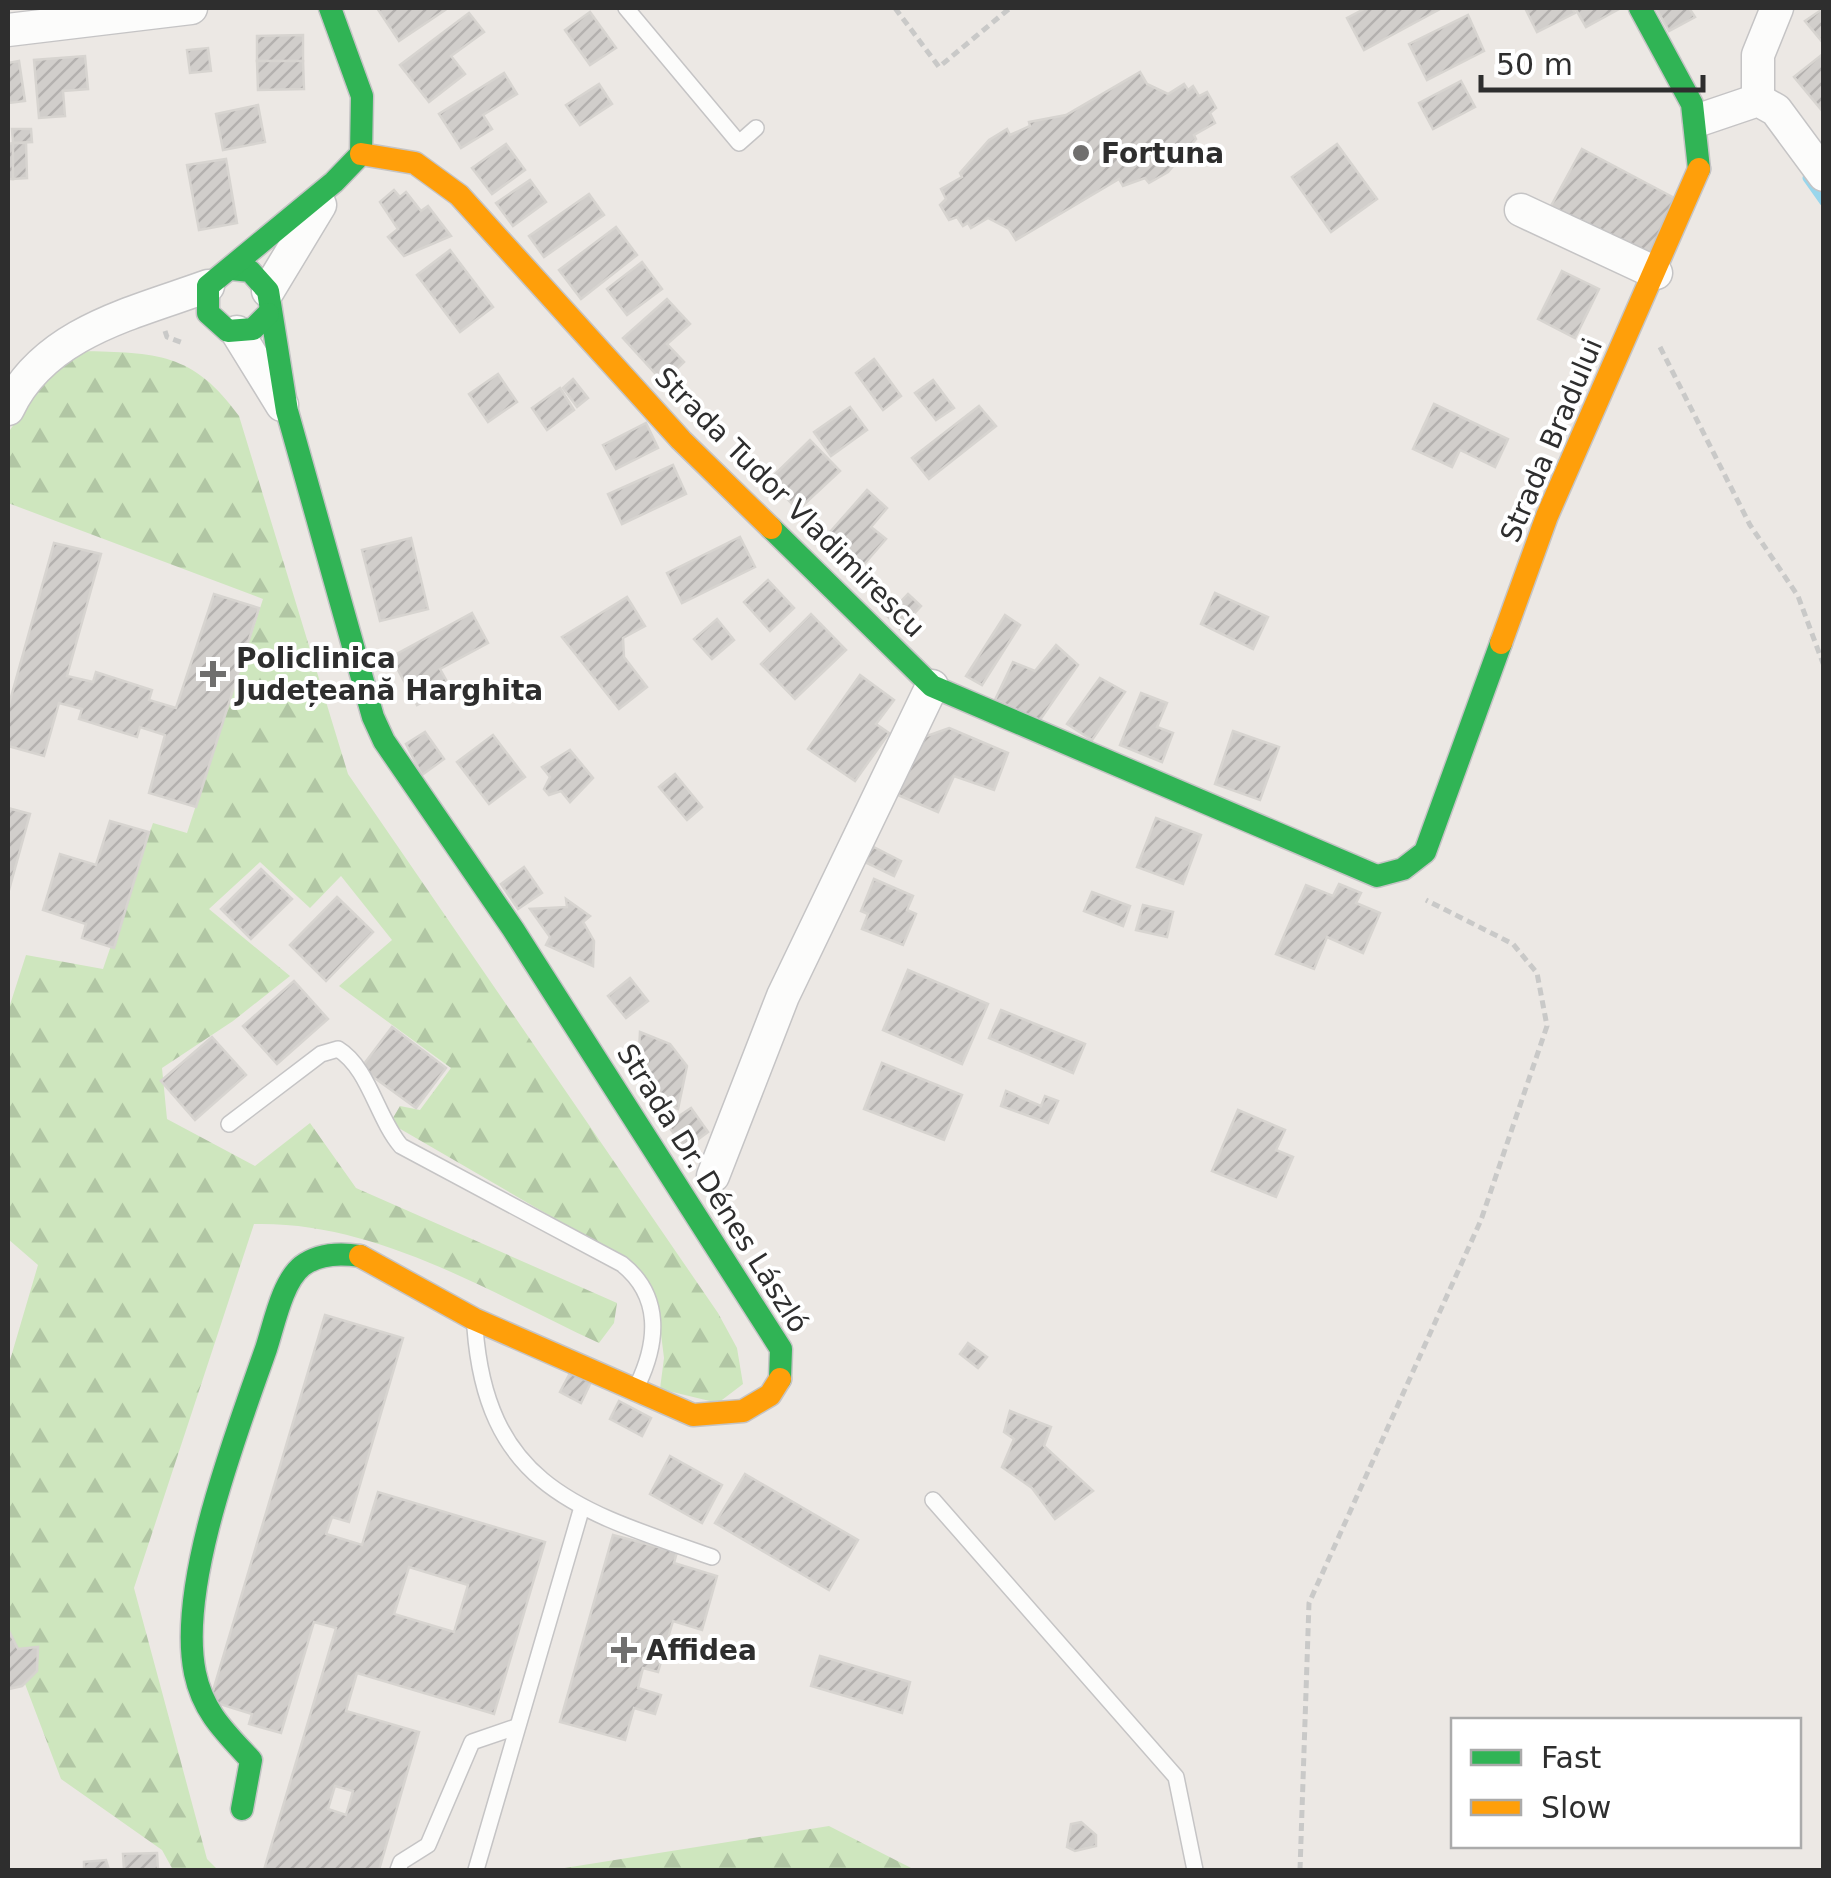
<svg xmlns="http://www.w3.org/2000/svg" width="1831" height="1878" font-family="'DejaVu Sans',sans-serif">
	<defs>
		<pattern id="forest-firs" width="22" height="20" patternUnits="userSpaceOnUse" patternTransform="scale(2.5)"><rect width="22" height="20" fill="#cee6be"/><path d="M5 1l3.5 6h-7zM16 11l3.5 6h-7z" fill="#b1c6a4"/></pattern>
		<pattern id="building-hatch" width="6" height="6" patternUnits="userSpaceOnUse" patternTransform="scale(2.5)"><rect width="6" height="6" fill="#d1cecb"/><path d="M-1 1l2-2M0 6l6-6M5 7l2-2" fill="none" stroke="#b4b1af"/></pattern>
	</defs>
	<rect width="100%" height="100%" fill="#ece8e4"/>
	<g fill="url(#forest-firs)">
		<path d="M82,351C156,353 193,352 239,416L348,774L718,1313L737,1348L743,1384L718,1403L660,1389L664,1358L660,1326L621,1257L390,1123L400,1106L420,1110L451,1068L339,986L392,940L341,876L310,908L260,862L209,909L290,976L233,1021L162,1068L167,1119L255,1166L310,1123L356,1188L617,1303L614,1323L599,1343C490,1293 377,1221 254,1224L134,1588L207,1859L218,1870H173L162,1850L61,1779L8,1639V1367L38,1265L8,1239V1011L26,955L103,969L153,823L187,833L263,599L8,503V433L53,366Z"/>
		<polygon points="829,1826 915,1870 552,1870"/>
	</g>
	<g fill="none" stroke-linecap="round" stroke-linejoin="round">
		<polyline stroke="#99d6ec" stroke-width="9" points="1807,178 1824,202"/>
	</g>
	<g fill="url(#building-hatch)" stroke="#d7d4d0" stroke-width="2.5" fill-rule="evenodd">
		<polygon points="377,8 443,8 445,10 399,41"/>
		<polygon points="1366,8 1442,8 1364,50 1347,18"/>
		<polygon points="1525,8 1572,8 1575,13 1537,32"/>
		<polygon points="1575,8 1621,8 1586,27"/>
		<polygon points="1656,8 1689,8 1695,17 1669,31"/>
		<polygon points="1824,8 1824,44 1805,21"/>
		<polygon points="590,12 616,48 590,65 565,30"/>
		<polygon points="469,13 484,32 451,56 465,74 429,102 400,65"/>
		<polygon points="1468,15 1484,51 1427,80 1409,44"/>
		<polygon points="303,35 303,61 257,61 257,36"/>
		<polygon points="208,48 211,71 190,73 187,50"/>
		<polygon points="1824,53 1824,113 1794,77"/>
		<polygon points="85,56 88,89 63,91 65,116 39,118 34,60"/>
		<polygon points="19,61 25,101 8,103 8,63"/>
		<polygon points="257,61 303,61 304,89 258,90"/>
		<polygon points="1140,72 1147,84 1168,94 1184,84 1188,90 1193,86 1199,96 1207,92 1216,108 1210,113 1215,123 1194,135 1196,139 1168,172 1149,183 1145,178 1123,186 1119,179 1016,240 1009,229 988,218 971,228 968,223 963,226 957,217 949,220 940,205 946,199 941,189 962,177 960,173 989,140 1007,129 1010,135 1030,126 1029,122 1066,115"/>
		<polygon points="504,73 517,94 483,115 492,129 461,148 439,114"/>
		<polygon points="1461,81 1475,107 1433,129 1419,103"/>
		<polygon points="599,84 612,104 580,125 566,105"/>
		<polygon points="258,105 265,142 223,150 216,114"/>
		<polygon points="12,129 31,129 32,142 13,143"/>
		<polygon points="13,143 13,179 8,179 8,144"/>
		<polygon points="13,143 26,143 27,178 13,179"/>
		<polygon points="506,144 525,170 492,194 472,168"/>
		<polygon points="1337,144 1377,199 1331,232 1292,177"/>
		<polygon points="1582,149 1680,201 1649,259 1551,206"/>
		<polygon points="226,159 237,223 199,230 187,165"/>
		<polygon points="530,180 546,202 513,226 496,203"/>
		<polygon points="394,190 400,197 406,192 421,211 428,206 451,236 404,256 388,237 398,229 380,202"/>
		<polygon points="589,194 604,215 544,257 529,236"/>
		<polygon points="616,227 637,255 581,299 559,270"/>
		<polygon points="450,250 493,307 460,332 417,275"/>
		<polygon points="642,262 662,289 627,315 607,289"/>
		<polygon points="1562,271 1599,289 1575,338 1538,319"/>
		<polygon points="667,299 690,324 667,344 684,362 663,382 623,338"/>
		<polygon points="874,359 901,396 883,410 856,373"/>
		<polygon points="498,374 517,402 488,422 469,394"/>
		<polygon points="573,379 588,398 577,407 563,388"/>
		<polygon points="933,380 954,408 936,420 915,393"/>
		<polygon points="560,388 574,410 547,430 532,408"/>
		<polygon points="1434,404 1508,439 1495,467 1460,450 1452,467 1413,449"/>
		<polygon points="979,406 996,426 929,479 912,458"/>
		<polygon points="850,407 867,430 831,456 814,432"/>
		<polygon points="646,423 658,448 616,469 603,445"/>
		<polygon points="810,440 840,471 798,510 769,480"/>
		<polygon points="673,465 686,494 622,524 608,494"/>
		<polygon points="867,490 887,508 871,527 886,539 859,570 824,539"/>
		<polygon points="740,537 755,567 682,603 667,573"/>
		<polygon points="411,538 428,609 380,621 362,550"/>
		<polygon points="54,543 101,554 67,676 93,682 96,672 152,690 149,700 176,708 214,594 259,608 196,807 149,793 165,735 140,727 137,737 79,719 82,709 59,703 44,756 8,746 8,708"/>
		<polygon points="768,580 794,608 770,631 744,602"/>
		<polygon points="1215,593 1268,617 1253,649 1201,624"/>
		<polygon points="908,594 921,606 900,629 887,616"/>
		<polygon points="627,597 645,626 623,638 624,657 647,687 619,709 562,637"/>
		<polygon points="472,613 488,643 440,669 450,687 417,705 391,657"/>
		<polygon points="811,614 846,650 795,699 761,664"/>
		<polygon points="1005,615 1020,625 982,685 966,676"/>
		<polygon points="717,619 734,640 712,659 694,639"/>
		<polygon points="1056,645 1078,665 1040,720 995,700 1013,662 1035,671"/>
		<polygon points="860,675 894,700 876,724 889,733 855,781 808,749"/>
		<polygon points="1100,678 1125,692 1092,740 1067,724"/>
		<polygon points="1141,693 1167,703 1157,727 1173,733 1162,762 1120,745"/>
		<polygon points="949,728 1008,753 994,790 954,776 938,812 898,795 924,737"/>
		<polygon points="1233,731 1279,747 1260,800 1215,784"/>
		<polygon points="425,732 444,759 422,775 406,744"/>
		<polygon points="493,735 525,777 489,804 457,762"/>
		<polygon points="570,750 593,778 570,802 561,791 549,795 544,789 550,777 542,767"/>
		<polygon points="675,774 702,807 687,820 659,787"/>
		<polygon points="8,808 30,814 9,890 8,889"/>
		<polygon points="1156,818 1201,835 1183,884 1137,867"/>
		<polygon points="110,821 149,832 114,948 82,938 86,924 43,910 60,854 96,865"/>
		<polygon points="860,840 901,861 894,876 852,856"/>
		<polygon points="524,867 542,893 518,909 501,884"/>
		<polygon points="261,869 292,899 251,939 221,909"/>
		<polygon points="874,879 913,896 907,910 916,914 903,945 862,929 868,914 861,911"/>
		<polygon points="1339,884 1361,893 1356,903 1380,913 1363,953 1327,937 1314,969 1276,954 1306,885 1333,896"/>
		<polygon points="1092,892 1130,906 1123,926 1084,911"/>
		<polygon points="337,897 373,932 326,981 290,945"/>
		<polygon points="566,899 590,916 583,922 594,941 593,966 546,945 550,937 530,909 567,907"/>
		<polygon points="1143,905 1173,912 1167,937 1136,930"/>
		<polygon points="908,970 988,1004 962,1064 883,1030"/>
		<polygon points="630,978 648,1001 626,1018 608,996"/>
		<polygon points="294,981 328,1019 277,1064 243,1026"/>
		<polygon points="1001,1010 1085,1044 1073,1073 989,1038"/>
		<polygon points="392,1027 446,1068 416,1108 361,1068"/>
		<polygon points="640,1032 670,1044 687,1066 678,1109 655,1099 638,1071"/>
		<polygon points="212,1037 246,1075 195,1120 161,1081"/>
		<polygon points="882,1063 962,1095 944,1140 864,1109"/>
		<polygon points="1006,1091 1041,1106 1045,1096 1058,1101 1048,1123 1001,1106"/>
		<polygon points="691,1108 708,1132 685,1149 667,1124"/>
		<polygon points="1238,1110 1285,1130 1276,1150 1293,1157 1276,1197 1212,1171"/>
		<path d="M325,1315L403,1338L349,1522L332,1517L326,1534L362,1545L378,1492L545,1542L494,1714L357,1673L346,1711L419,1732L379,1870H264L336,1628L314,1622L281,1733L249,1724L252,1714L210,1701ZM409,1567L468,1585L454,1632L394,1614ZM335,1786L353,1791L346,1815L328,1809Z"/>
		<polygon points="968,1343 987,1357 978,1368 960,1354"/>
		<polygon points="570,1373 592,1380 581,1403 560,1392"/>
		<polygon points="619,1401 651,1418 642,1436 610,1419"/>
		<polygon points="1010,1411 1051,1427 1044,1446 1093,1491 1055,1519 1032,1488 1002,1467 1014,1439 1004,1432"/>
		<polygon points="670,1456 722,1485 702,1523 650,1494"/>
		<polygon points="745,1474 858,1540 829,1590 715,1523"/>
		<polygon points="613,1535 677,1552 674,1563 717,1576 702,1630 673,1621 658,1672 643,1668 638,1688 661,1695 655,1714 634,1708 625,1740 560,1722"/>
		<polygon points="8,1629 18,1649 38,1647 37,1671 22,1686 9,1689 8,1698"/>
		<polygon points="820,1656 910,1682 902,1713 811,1686"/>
		<polygon points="1081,1822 1096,1835 1096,1846 1075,1851 1067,1847 1071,1824"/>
		<polygon points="157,1853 158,1870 124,1870 123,1854"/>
		<polygon points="106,1860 109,1870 84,1870 84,1862"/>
	</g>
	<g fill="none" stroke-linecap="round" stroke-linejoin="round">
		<defs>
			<g id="lane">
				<polyline points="626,8 739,143 756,128"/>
				<path d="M229,1124L321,1054L338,1049C369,1068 377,1118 401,1146L622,1264C662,1296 658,1342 638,1384"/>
				<path d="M475,1328C487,1487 580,1511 712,1557"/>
				<polyline points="933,1500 1176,1777 1195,1870"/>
				<polyline points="398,1870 401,1862 428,1845 472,1742 516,1727"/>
				<polyline points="476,1870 582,1507"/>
			</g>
			<g id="street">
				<polyline points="8,30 191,8"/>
				<polyline points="1758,100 1758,55 1777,8"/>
				<polyline points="1699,120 1758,100 1776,110 1824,175"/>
				<polyline points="1521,210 1656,273"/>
				<polyline points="268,291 320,205"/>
				<polyline points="237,332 282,405"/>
				<path d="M8,409C44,332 134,313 208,286"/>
				<polyline points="713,1176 783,996 932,686"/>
			</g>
			<g id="fast">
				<polyline points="330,8 362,96 361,154"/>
				<polyline points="1640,8 1692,104 1699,169"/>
				<polyline points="232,269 250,271 268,291 287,411 373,717 384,741 513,929 781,1349 780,1379"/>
				<polyline points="268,314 253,329 228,331 208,313 208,286 334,182 361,154"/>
				<polyline points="771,528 932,686 1377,876 1403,869 1425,852 1501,643"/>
				<path d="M242,1809L251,1760C225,1732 203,1712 195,1673C177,1586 237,1432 266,1349C274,1325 282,1282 302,1266C319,1253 341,1253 360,1256"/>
			</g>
			<g id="slow">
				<polyline points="361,154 415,163 459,195 681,440 771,528"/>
				<polyline points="1501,643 1547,516 1699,169"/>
				<polyline points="360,1256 474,1319 693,1415 743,1411 770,1395 780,1379"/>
			</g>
		</defs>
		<use href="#lane" stroke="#c5c4c5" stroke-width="18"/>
		<use href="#street" stroke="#c5c4c5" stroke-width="35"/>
		<use href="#fast" stroke="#c5c4c5" stroke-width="25"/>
		<use href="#slow" stroke="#c5c4c5" stroke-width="25"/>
		<g stroke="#c9c9c8" stroke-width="5" stroke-dasharray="8 5" stroke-linecap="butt">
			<polyline points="895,8 939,67 1010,8"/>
			<polyline points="165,331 167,337 183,343"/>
			<polyline points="1660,347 1750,525 1798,596 1824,666"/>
			<polyline points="1300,1870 1309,1603 1481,1220 1547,1026 1537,973 1513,944 1426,900"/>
		</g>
		<use href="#lane" stroke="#fcfcfb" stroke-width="15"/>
		<use href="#street" stroke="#fcfcfb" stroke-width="32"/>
		<use href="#fast" stroke="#30b455" stroke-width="22"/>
		<use href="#slow" stroke="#ff9f0a" stroke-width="22"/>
	</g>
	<g fill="#706f6e" stroke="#fff" stroke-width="4">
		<circle cx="1081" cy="153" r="10"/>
		<path d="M208 659h10v10h10v10h-10v10h-10v-10h-10v-10h10z"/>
		<path d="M619 1635h10v10h10v10h-10v10h-10v-10h-10v-10h10z"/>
	</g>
	<g text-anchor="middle" stroke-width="8" stroke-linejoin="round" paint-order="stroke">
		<g font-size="28" font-weight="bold" fill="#2e2e2e" stroke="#fff" text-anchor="start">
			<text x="1101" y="163">Fortuna</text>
			<text x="236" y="668">Policlinica<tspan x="236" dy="32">Județeană Harghita</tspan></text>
			<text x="646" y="1660">Affidea</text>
		</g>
		<g font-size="28" fill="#2e2e2e" stroke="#fff">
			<text transform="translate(1551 440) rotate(-67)" y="10">Strada Bradului</text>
			<text transform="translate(790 502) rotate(45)" y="10">Strada Tudor Vladimirescu</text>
			<text transform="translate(713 1188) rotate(58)" y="10">Strada Dr. Dénes László</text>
		</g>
	</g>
	<rect width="1831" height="1878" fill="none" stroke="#2e2e2e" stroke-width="20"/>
	<rect x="1451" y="1718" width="350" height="130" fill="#ffffff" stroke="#ababab" stroke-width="2.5"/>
	<rect x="1471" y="1750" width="50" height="15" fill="#30b455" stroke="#ababab" stroke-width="2.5"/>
	<text x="1541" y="1768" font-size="30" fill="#2e2e2e">Fast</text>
	<rect x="1471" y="1800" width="50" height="15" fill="#ff9f0a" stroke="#ababab" stroke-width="2.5"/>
	<text x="1541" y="1818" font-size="30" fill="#2e2e2e">Slow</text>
	<path d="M1481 75v15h222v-15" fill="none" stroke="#2e2e2e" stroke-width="5"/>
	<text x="1496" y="75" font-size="30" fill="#2e2e2e" stroke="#ffffff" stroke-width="8" paint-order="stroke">50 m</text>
</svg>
